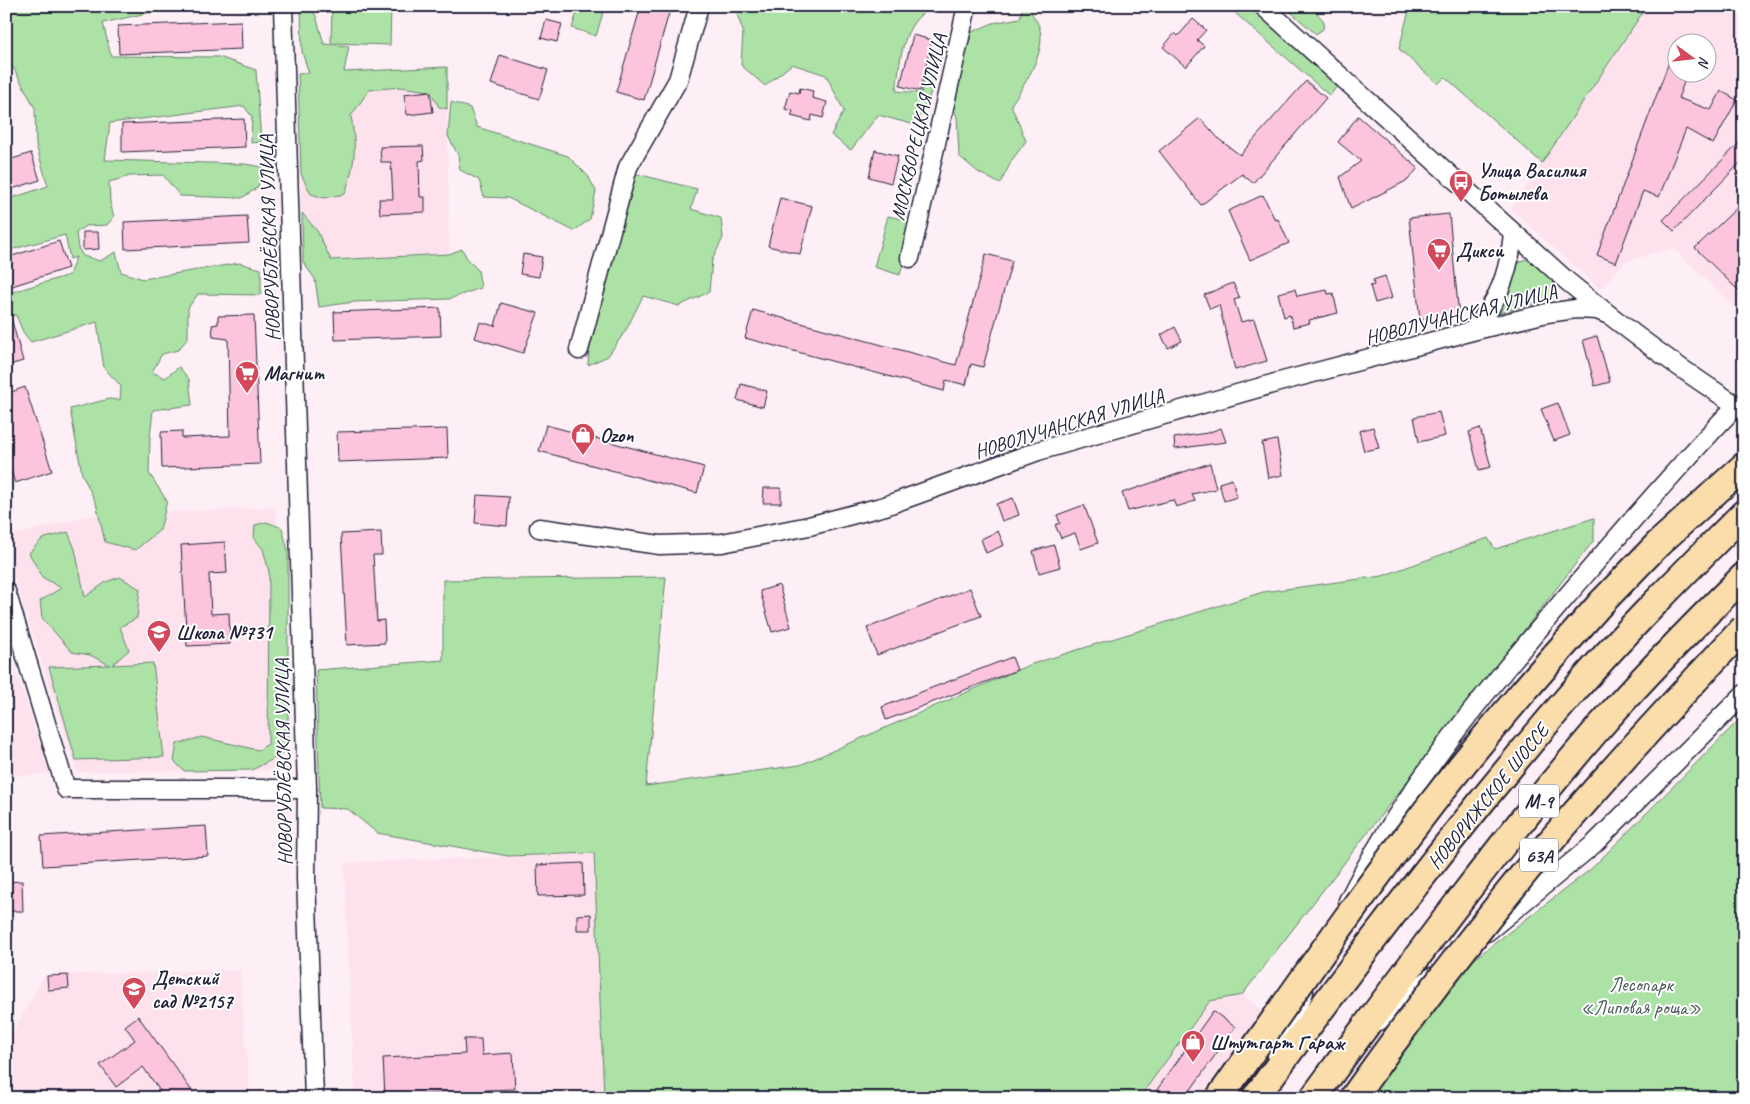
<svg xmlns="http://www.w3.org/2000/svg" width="1750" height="1104" font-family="Caveat,sans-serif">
	<rect width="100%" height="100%" fill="#feeef5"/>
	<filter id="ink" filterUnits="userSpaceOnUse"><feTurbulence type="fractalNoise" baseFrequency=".02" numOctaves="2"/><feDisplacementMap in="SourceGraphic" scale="10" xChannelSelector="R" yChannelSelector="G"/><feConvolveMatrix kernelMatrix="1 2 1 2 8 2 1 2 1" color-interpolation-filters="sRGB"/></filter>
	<g filter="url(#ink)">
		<g fill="#fde2ee" fill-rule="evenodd">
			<path d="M1647,6H1744V316L1673,248L1624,262L1600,289L1511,209ZM1678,42H1708V72H1678Z"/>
			<polygon points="447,67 449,254 303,262 298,74"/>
			<polygon points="276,507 281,770 77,772 6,551 6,537 88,516"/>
			<polygon points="6,642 50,774 6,776"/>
			<polygon points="594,853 604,1098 355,1098 344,863"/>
			<polygon points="240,970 250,1098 7,1098 6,1044 45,975"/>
			<polygon points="1242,995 1267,1014 1208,1098 1139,1098 1210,1001"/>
		</g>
		<g fill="#ace2a5" stroke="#678270">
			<polygon points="6,6 178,6 103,23 111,56 219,57 256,70 261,142 251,143 252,117 244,106 110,123 105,160 244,164 263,167 258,187 242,198 180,196 163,175 130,176 109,182 110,202 114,217 107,225 85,226 76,233 78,248 83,256 100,261 116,252 121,272 143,279 239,263 261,269 261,295 198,294 188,308 188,338 178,350 162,354 152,372 165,378 179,367 189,379 192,405 153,410 150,436 149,473 167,501 160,530 135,550 105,542 96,503 82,474 70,409 109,399 120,400 121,386 104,368 97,322 31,342 23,332 16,315 6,317 6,294 69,275 76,257 70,259 65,235 6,251 6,200 48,186 36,145 35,108 6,54"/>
			<path d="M301,6H309L316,16L324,44L349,46L344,72L447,67V109L439,107L430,91L400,87L369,90L351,116C357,150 355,162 345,194L324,198L311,194L301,174L298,74L309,73L302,52Z"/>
			<polygon points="332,6 391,6 390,45 331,43"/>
			<polygon points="579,6 605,6 596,36 572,28"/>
			<path d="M734,6H919L926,11C901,27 900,64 896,91L921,93L932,52L935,49L942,53L928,101L915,125L878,115L851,150L831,135L844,111L826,75L792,64L765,86L741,65L743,31Z"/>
			<path d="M1023,6H1032L1029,9C1033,16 1039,23 1040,30C1046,53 1023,87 1011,105L1026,141L1012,160L1000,184L978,172L959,156L957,117L952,104L972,32L993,23L1020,18Z"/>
			<polygon points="1227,6 1251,6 1338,84 1330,96"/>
			<polygon points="1284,6 1310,6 1324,21 1323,29 1316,34"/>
			<polygon points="1410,6 1647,6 1542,163 1445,77 1438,84 1399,49"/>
			<polygon points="451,102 470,108 477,127 568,156 588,176 596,191 590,219 574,231 508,198 484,197 479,180 460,170 458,155 448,136"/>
			<polygon points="633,173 697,189 691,209 721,218 723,238 712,260 709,292 679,306 643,296 626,330 608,356 588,365 591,326"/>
			<polygon points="302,213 317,231 331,260 449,254 462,249 468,260 478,270 481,288 449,299 354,302 319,307 315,279 303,262"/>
			<polygon points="888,216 914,222 900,275 874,267"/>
			<path d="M1525,259C1537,264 1567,288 1552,299L1499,313L1517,264Z"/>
			<polygon points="1594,518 1594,540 1242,995 1210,1001 1139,1098 604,1098 594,853 508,856 377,833 348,809 320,808 316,670 443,660 443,580 666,577 646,786 800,765 1029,665 1263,592 1382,576 1488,538 1495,549"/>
			<polygon points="267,522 282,528 288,551 288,738 281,755 252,770 184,771 174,761 177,744 202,737 258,750 268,744 269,572 263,549 254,538 255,525"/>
			<polygon points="68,532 75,549 85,597 106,582 120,577 140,589 137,618 120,627 129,650 112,665 153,663 164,757 76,760 49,667 110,665 90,655 72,652 42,618 40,601 61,588 42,577 29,553 42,539"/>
			<polygon points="1744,715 1744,1098 1367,1098 1464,967 1591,869"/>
		</g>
		<g fill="#fcc5dd" stroke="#22223b">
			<polygon points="641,6 671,6 644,100 616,92"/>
			<polygon points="1193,19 1206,30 1197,40 1204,46 1186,67 1163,47 1175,33 1178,36"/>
			<polygon points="546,20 562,24 557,42 541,38"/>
			<polygon points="241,21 242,49 119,54 118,26"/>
			<polygon points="913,35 932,40 920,91 900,86"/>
			<polygon points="1676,43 1678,72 1688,72 1678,98 1711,110 1721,91 1737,100 1713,144 1686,129 1659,197 1643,191 1616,263 1597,255"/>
			<polygon points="500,55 548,70 539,99 491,84"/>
			<polygon points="1306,81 1326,98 1253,183 1242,174 1201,205 1159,151 1200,118 1220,140 1240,155"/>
			<polygon points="800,88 813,91 812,98 827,102 823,118 812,115 811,121 791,116 793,111 785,109 790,91 799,93"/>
			<polygon points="430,91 433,112 407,115 404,94"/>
			<polygon points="1358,116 1418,168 1408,180 1351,209 1340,177 1361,161 1338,142"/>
			<polygon points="244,119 245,147 122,152 122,124"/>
			<polygon points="1744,138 1744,159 1674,231 1663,220"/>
			<polygon points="423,146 424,160 419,161 420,197 425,197 425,212 380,214 379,199 393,199 391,162 381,162 380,147"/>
			<polygon points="875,150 898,156 891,183 869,177"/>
			<polygon points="31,153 40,180 6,191 6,161"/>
			<polygon points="1263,195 1275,220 1278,219 1289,243 1250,260 1228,211"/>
			<polygon points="780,198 812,206 800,254 768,246"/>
			<polygon points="1744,201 1744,284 1738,290 1695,248"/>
			<polygon points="1449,214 1459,316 1420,320 1409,218"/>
			<polygon points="247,216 249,243 125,249 124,222"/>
			<polygon points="83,232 98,232 99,249 83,250"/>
			<polygon points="59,241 68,268 6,288 6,258"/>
			<polygon points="523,254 542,257 539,277 520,274"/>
			<polygon points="986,254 1012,261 983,367 971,364 966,385 946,380 944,391 745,338 753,310 956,365"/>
			<polygon points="1385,276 1392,298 1375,303 1370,286 1374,285 1373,280"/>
			<polygon points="1233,283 1240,298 1234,300 1241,322 1254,319 1267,361 1235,370 1219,305 1210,309 1204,295"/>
			<polygon points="1295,289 1297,296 1327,290 1328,294 1333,293 1338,313 1309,320 1310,323 1293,327 1290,315 1284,317 1278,293"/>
			<polygon points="501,303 538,313 523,353 475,338 480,322 495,326"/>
			<polygon points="440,308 441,336 335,340 334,312"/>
			<polygon points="10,314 23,361 6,366 6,315"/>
			<polygon points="254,315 260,464 162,468 161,432 182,431 182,438 230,436 228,339 213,337 212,325 218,324 218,316"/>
			<polygon points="1175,327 1182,341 1168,348 1161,335"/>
			<polygon points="1597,336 1610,382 1595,386 1583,340"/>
			<polygon points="741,384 767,391 763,407 737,400"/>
			<polygon points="25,387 52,471 15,483 6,455 6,394"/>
			<polygon points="1558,403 1570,435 1554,441 1541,409"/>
			<polygon points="1439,412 1445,436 1419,442 1414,417"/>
			<polygon points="546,425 704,467 697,493 539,451"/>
			<polygon points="1373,427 1379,448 1364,451 1359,431"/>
			<polygon points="1221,428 1226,442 1175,449 1174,438 1207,433"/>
			<polygon points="1480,428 1491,467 1479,470 1469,432"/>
			<polygon points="447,429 448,458 338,462 337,432"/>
			<polygon points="1277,440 1283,475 1268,478 1262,443"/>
			<polygon points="1210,463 1216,489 1192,494 1195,501 1176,507 1173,500 1128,511 1122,493"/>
			<polygon points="1232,479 1237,497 1224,501 1219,483"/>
			<polygon points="764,488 781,488 781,503 763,503"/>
			<polygon points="477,495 509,497 507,526 475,523"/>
			<polygon points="1013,498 1019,515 1002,521 996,504"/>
			<polygon points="1084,505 1098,543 1081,549 1075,533 1061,538 1055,525 1060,523 1057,515"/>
			<polygon points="998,531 1004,545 986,553 981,539"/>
			<polygon points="381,532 382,555 373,555 377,621 384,620 385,643 347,645 341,534"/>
			<polygon points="225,542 227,573 209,574 211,614 229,613 230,644 187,646 181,545"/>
			<polygon points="1054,545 1060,567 1039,573 1033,551"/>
			<polygon points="779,585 791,627 772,632 760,591"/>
			<polygon points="970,588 981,616 877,655 867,628"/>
			<polygon points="1012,657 1017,670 886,720 882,707"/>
			<polygon points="206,826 208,856 43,866 41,836"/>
			<polygon points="583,863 584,895 538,896 537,865"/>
			<polygon points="22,881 23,911 6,911 6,882"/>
			<polygon points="591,914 591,930 577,930 577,915"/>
			<polygon points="68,975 69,988 48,990 47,976"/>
			<polygon points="1213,1011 1235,1027 1185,1098 1151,1098"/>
			<polygon points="138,1016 197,1098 165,1098 143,1067 116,1087 100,1065 135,1040 125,1026"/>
			<polygon points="464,1039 481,1039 482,1055 513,1053 515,1089 486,1090 486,1098 466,1098 466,1092 385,1096 383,1058 465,1054"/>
		</g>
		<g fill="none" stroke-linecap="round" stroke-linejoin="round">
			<defs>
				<g id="minor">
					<polyline points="283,6 307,789 306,877 314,1098"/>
					<path d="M1263,6L1567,281C1623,327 1682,371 1744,410"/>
					<polyline points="910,258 967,6"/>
					<path d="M1472,331C1499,303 1509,271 1513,234"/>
					<polyline points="579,350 628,167 678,80 699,6"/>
					<polyline points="539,528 660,545 722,543 809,526 885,506 1038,451 1279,382 1472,331 1547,313 1576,309 1597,310 1609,315"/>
					<polyline points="6,591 66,789 307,789"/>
					<path d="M1348,901C1404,788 1485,692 1566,597C1622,532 1677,467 1737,405"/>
					<polyline points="1487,932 1594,844 1744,694"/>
					<polyline points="1379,1021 1432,977"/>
					<polyline points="1277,1055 1304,992"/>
				</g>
				<g id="highway">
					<polyline points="1602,602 1658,544 1744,466"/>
					<path d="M1255,1098C1355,962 1457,827 1567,699C1623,634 1683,574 1744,513"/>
					<path d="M1313,1098C1404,974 1495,849 1595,732C1642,678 1693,626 1744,576"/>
				</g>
			</defs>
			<use href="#minor" stroke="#22223b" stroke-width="21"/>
			<use href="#highway" stroke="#22223b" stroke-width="30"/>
			<use href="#minor" stroke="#fff" stroke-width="18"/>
			<use href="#highway" stroke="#fbddab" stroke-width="26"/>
			<defs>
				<g id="highway-bridge">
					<path d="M1219,1098C1293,994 1365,889 1443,789C1494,724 1548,663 1602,602"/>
					<path d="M1353,1098C1412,1015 1474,934 1539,855C1605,777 1674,702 1744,628"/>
				</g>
			</defs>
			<use href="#highway-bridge" stroke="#22223b" stroke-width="30" stroke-linecap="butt"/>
			<use href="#highway-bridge" stroke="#fbddab" stroke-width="26"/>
		</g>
	</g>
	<defs>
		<symbol id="bus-pin" viewBox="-11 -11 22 30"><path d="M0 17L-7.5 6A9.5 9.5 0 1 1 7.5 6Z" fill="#d1495b" stroke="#fff"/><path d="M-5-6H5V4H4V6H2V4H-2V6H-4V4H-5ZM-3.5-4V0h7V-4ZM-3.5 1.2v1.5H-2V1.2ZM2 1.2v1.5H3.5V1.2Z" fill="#fff"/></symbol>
		<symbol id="supermarket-pin" viewBox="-11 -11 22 30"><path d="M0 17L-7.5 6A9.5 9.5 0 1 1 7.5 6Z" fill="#d1495b" stroke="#fff"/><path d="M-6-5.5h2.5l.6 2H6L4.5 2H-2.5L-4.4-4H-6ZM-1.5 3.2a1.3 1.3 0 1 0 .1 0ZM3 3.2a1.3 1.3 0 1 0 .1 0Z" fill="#fff"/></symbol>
		<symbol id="shop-pin" viewBox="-11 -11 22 30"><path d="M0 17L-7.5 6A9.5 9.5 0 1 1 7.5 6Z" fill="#d1495b" stroke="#fff"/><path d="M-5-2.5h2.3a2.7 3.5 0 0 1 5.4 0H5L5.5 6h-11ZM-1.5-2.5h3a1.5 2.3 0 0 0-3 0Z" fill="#fff"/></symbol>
		<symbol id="school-pin" viewBox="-11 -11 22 30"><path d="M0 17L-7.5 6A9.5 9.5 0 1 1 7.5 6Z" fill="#d1495b" stroke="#fff"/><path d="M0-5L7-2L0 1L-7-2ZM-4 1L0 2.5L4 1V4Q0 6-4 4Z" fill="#fff"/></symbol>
	</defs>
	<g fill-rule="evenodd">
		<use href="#bus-pin" x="1447" y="168" width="28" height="38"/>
		<use href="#supermarket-pin" x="1425" y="236" width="28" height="38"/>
		<use href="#supermarket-pin" x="233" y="359" width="28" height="38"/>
		<use href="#shop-pin" x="569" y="421" width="28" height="38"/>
		<use href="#school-pin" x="145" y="618" width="28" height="38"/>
		<use href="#school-pin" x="120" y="975" width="28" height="38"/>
		<use href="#shop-pin" x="1179" y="1028" width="28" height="38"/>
	</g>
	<g text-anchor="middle" stroke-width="4" stroke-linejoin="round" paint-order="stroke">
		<g fill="#fff" stroke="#646476" stroke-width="1">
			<rect x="1519" y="784.5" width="40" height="33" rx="4"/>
			<rect x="1520" y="838.5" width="38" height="33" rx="4"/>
		</g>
		<g font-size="19" font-weight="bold" fill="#22223b">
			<text x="1539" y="808">М-9</text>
			<text x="1539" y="862">63A</text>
		</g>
		<g font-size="20" fill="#22223b" stroke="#fff">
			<text transform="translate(918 127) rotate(-77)" y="7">МОСКВОРЕЦКАЯ УЛИЦА</text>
			<text transform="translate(269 238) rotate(-92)" y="7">НОВОРУБЛЁВСКАЯ УЛИЦА</text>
			<text transform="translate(1461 314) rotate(-14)" y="7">НОВОЛУЧАНСКАЯ УЛИЦА</text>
			<text transform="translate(1069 423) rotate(-17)" y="7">НОВОЛУЧАНСКАЯ УЛИЦА</text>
			<text transform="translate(283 762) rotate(-91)" y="7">НОВОРУБЛЁВСКАЯ УЛИЦА</text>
			<text transform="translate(1488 796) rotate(-51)" y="7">НОВОРИЖСКОЕ ШОССЕ</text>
		</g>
		<g font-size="20" font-weight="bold" fill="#22223b" stroke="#fff" text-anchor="start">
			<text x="1478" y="177">Улица Василия<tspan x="1478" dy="23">Ботылева</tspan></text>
			<text x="1456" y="257">Дикси</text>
			<text x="264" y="380">Магнит</text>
			<text x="600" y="442">Ozon</text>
			<text x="176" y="639">Школа №731</text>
			<text x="152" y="985">Детский<tspan x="152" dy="23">сад №2157</tspan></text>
			<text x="1210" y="1049">Штутгарт Гараж</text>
		</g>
		<g font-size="20" fill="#4b5c5b" stroke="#fff">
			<text x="1641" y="991">Лесопарк<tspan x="1641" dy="23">«Липовая роща»</tspan></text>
		</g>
	</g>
	<rect width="1750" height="1104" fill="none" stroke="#fff" stroke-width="25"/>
	<rect x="12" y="12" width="1725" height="1079" fill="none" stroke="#22223b" stroke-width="2" filter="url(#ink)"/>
	<g transform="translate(1692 58) rotate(105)"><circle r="24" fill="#ffffff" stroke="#a7a7b1"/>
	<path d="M0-4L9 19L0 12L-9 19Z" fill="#d1495b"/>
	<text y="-8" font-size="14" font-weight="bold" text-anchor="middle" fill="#22223b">N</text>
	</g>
</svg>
